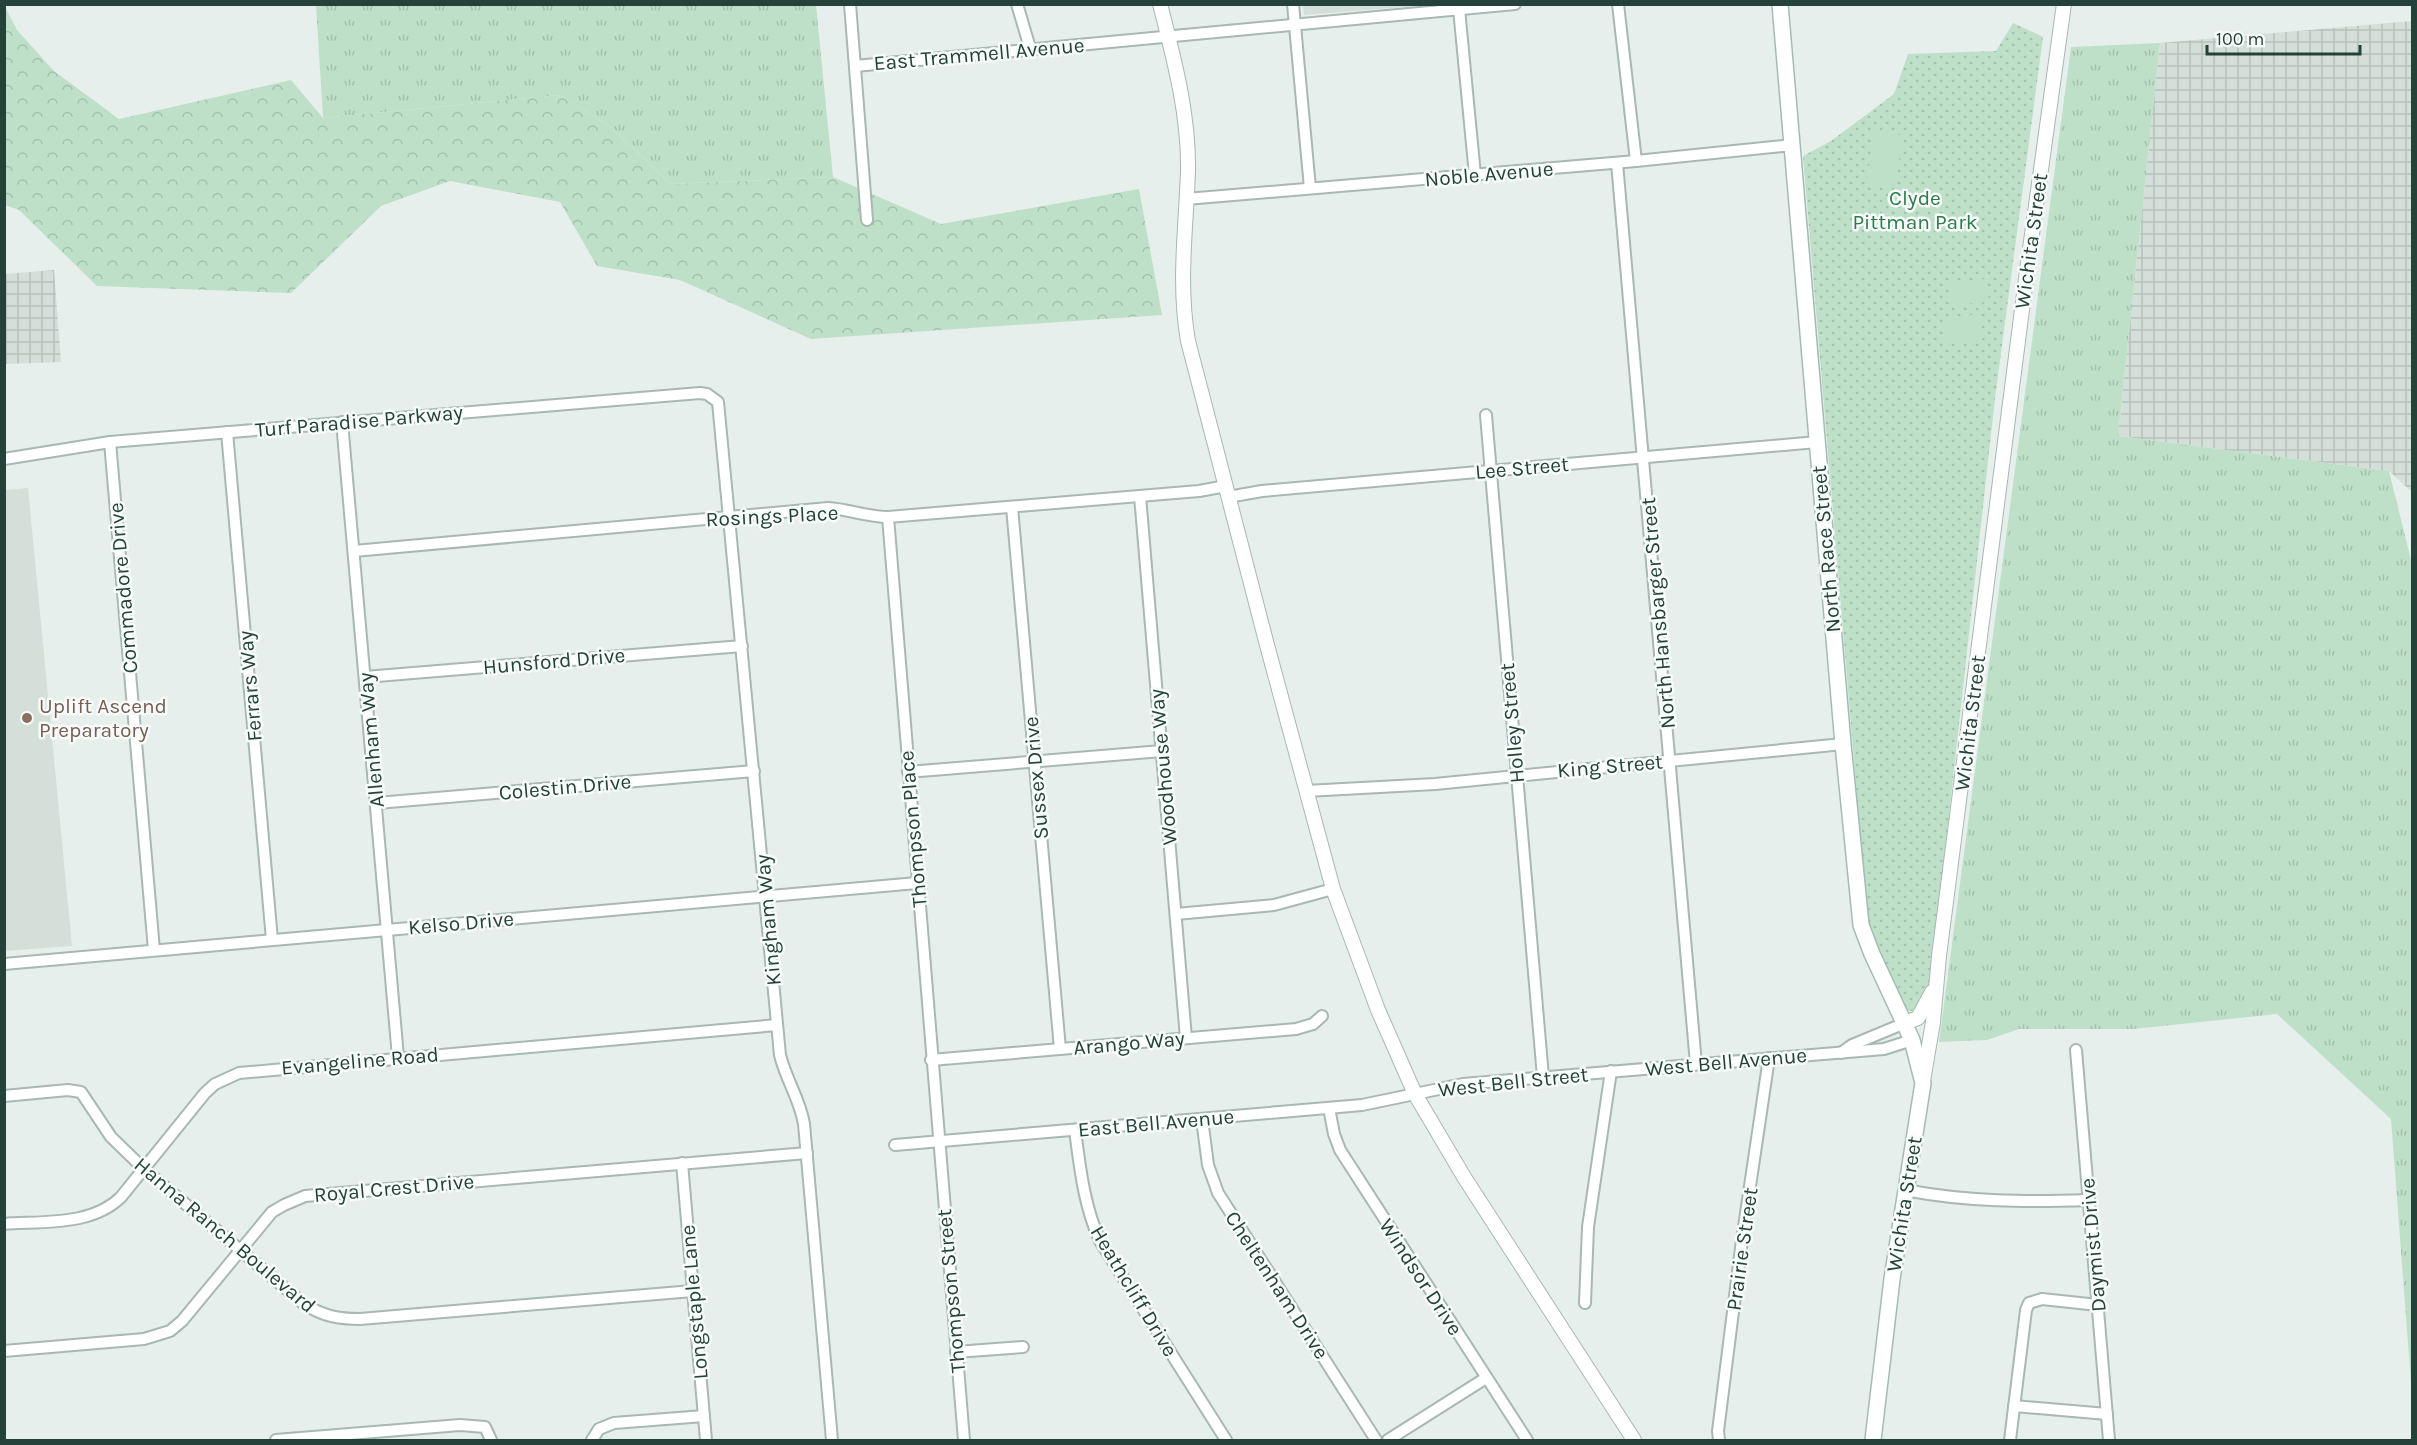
<svg xmlns="http://www.w3.org/2000/svg" width="2417" height="1445" font-family="Karla,sans-serif">
	<defs>
		<pattern id="industrial-grid" width="8" height="8" patternUnits="userSpaceOnUse" patternTransform="scale(1.5)"><rect width="8" height="8" fill="#d4dfda"/><path d="M0 4h8M4 0v8" fill="none" stroke="#b6c1bc"/></pattern>
		<pattern id="grass-tufts" width="24" height="20" patternUnits="userSpaceOnUse" patternTransform="scale(1.5)"><rect width="24" height="20" fill="#bfe0c8"/><path d="M3 7l-1-3M5 7V3M7 7l1-3M15 17l-1-3M17 17v-4M19 17l1-3" fill="none" stroke="#a4c1ad"/></pattern>
		<pattern id="forest-crowns" width="20" height="18" patternUnits="userSpaceOnUse" patternTransform="scale(1.5)"><rect width="20" height="18" fill="#bfe0c8"/><path d="M2 6a3 3 0 1 1 6 0M12 15a3 3 0 1 1 6 0" fill="none" stroke="#a4c1ad"/></pattern>
		<pattern id="park-dots" width="8" height="8" patternUnits="userSpaceOnUse" patternTransform="scale(1.5)"><rect width="8" height="8" fill="#bfe0c8"/><path d="M2 2h.1M6 6h.1" fill="none" stroke="#a4c1ad" stroke-width="1.8" stroke-linecap="round"/></pattern>
	</defs>
	<rect width="100%" height="100%" fill="#e6efeb"/>
	<g fill="#d4dfda">
		<polygon points="1303,5 1303,4 1428,5 1304,15"/>
		<polygon points="28,488 72,946 5,951 5,490"/>
	</g>
	<g fill="url(#industrial-grid)">
		<polygon points="2412,21 2412,492 2389,471 2118,436 2160,43"/>
		<polygon points="4,267 5,274 54,270 61,362 5,364"/>
	</g>
	<g fill="url(#grass-tufts)">
		<polygon points="316,5 816,5 833,177 671,184 607,124 559,95 323,118"/>
		<polygon points="2160,43 2118,436 2389,471 2412,564 2412,1396 2391,1119 2277,1014 2133,1029 2019,1029 1987,1040 1939,1042 2071,47"/>
	</g>
	<polygon fill="url(#forest-crowns)" points="4,5 17,30 54,71 119,119 291,80 323,118 559,95 607,124 671,184 833,177 941,224 1139,189 1162,315 811,339 680,280 597,266 560,202 450,181 381,206 291,293 97,286 19,210 5,205"/>
	<polygon fill="url(#park-dots)" points="2013,23 2043,37 1995,398 1930,987 1915,1012 1907,1010 1873,942 1867,915 1803,156 1831,141 1894,94 1908,54 1996,51"/>
	<g fill="#bfe0c8">
		<polygon points="1873,132 1902,135 1896,186 1867,183"/>
		<polygon points="1987,279 1989,302 1951,305 1950,282"/>
		<polygon points="1980,314 1983,339 1945,342 1943,318"/>
	</g>
	<g fill="none" stroke-linecap="round" stroke-linejoin="round">
		<defs>
			<g id="minor">
				<polyline points="850,4 867,220"/>
				<polyline points="1017,4 1030,48"/>
				<polyline points="1293,4 1310,188"/>
				<polyline points="1618,4 1636,161"/>
				<polyline points="1459,9 1475,175"/>
				<polyline points="855,66 1515,4"/>
				<polyline points="1617,163 1696,1064"/>
				<polyline points="1186,199 1636,161 1793,145"/>
				<polyline points="1486,415 1543,1077"/>
				<polyline points="342,422 398,1057"/>
				<polyline points="227,432 272,940"/>
				<polyline points="110,442 154,950"/>
				<path d="M4,459L110,442L700,393L707,394L718,402L780,1055C786,1080 800,1099 804,1124L832,1440"/>
				<polyline points="1140,496 1186,1038"/>
				<polyline points="1228,497 1262,491 1817,442"/>
				<polyline points="1012,507 1060,1049"/>
				<polyline points="888,517 964,1440"/>
				<path d="M354,551L828,508C848,509 867,517 888,517L1199,491L1226,486"/>
				<polyline points="365,677 742,646"/>
				<polyline points="908,772 1162,751"/>
				<polyline points="1306,791 1435,784 1843,744"/>
				<polyline points="377,803 754,771"/>
				<polyline points="1176,914 1274,905 1333,889"/>
				<polyline points="4,964 917,883"/>
				<polyline points="2076,1050 2109,1440"/>
				<polyline points="1841,1053 1852,1045 1905,1023"/>
				<polyline points="931,1060 1296,1029 1313,1024 1322,1016"/>
				<path d="M4,1096L68,1090L81,1092L111,1137L144,1169L304,1304C323,1316 338,1319 360,1319L693,1291"/>
				<polyline points="1329,1108 1334,1134 1340,1150 1527,1440"/>
				<polyline points="1202,1119 1208,1165 1218,1193 1376,1440"/>
				<path d="M1075,1130C1080,1168 1084,1206 1100,1241L1226,1440"/>
				<polyline points="895,1145 1362,1105 1463,1084 1884,1049 1912,1040"/>
				<polyline points="682,1163 706,1440"/>
				<path d="M1905,1190C1968,1202 2025,1202 2089,1200"/>
				<path d="M4,1224C43,1221 92,1226 121,1197L205,1093L215,1084L239,1073L777,1025"/>
				<polyline points="1585,1303 1588,1227 1611,1071"/>
				<polyline points="4,1351 144,1339 170,1331 182,1321 272,1212 284,1205 305,1196 807,1153"/>
				<polyline points="956,1352 1023,1347"/>
				<polyline points="2014,1406 2107,1414"/>
				<polyline points="276,1440 460,1425 485,1427 491,1440"/>
				<polyline points="592,1440 599,1429 614,1423 704,1416"/>
				<polyline points="1388,1440 1486,1378"/>
				<polyline points="1719,1440 1718,1431 1742,1240 1769,1058"/>
				<polyline points="2010,1440 2026,1310 2029,1303 2042,1299 2098,1305"/>
			</g>
			<g id="tertiary">
				<path d="M1160,4C1174,59 1189,114 1188,171C1186,229 1178,284 1188,341L1267,645L1333,889L1378,1010L1415,1094L1464,1177L1634,1440"/>
				<polyline points="1905,1023 1918,1018 1932,992"/>
				<polyline points="1923,1081 1933,1022 1939,956 2028,263 2064,4"/>
			</g>
			<polyline id="secondary" points="1780,4 1843,744 1861,925 1872,954 1912,1040 1923,1083 1892,1279 1873,1440"/>
		</defs>
		<use href="#minor" stroke="#a8b8b2" stroke-width="14"/>
		<use href="#tertiary" stroke="#a8b8b2" stroke-width="16"/>
		<use href="#secondary" stroke="#a4bbb3" stroke-width="18"/>
		<use href="#minor" stroke="#fff" stroke-width="10"/>
		<use href="#tertiary" stroke="#fff" stroke-width="14"/>
		<use href="#secondary" stroke="#fff" stroke-width="15"/>
	</g>
	<circle fill="#8d6e63" stroke="#f7fbf9" stroke-width="2" cx="27" cy="718" r="6"/>
	<g text-anchor="middle" stroke-width="5" stroke-linejoin="round" paint-order="stroke">
		<g font-size="21" fill="#24423a" stroke="#f7fbf9">
			<text transform="translate(979 54) rotate(-5)" y="7">East Trammell Avenue</text>
			<text transform="translate(1489 174) rotate(-5)" y="7">Noble Avenue</text>
			<text transform="translate(2031 241) rotate(-82)" y="7">Wichita Street</text>
			<text transform="translate(359 421) rotate(-5)" y="7">Turf Paradise Parkway</text>
			<text transform="translate(1522 468) rotate(-5)" y="7">Lee Street</text>
			<text transform="translate(772 516) rotate(-3)" y="7">Rosings Place</text>
			<text transform="translate(1826 549) rotate(-95)" y="7">North Race Street</text>
			<text transform="translate(123 588) rotate(-95)" y="7">Commadore Drive</text>
			<text transform="translate(1658 613) rotate(-95)" y="7">North Hansbarger Street</text>
			<text transform="translate(554 661) rotate(-5)" y="7">Hunsford Drive</text>
			<text transform="translate(250 686) rotate(-95)" y="7">Ferrars Way</text>
			<text transform="translate(1512 723) rotate(-95)" y="7">Holley Street</text>
			<text transform="translate(1970 723) rotate(-83)" y="7">Wichita Street</text>
			<text transform="translate(371 740) rotate(-95)" y="7">Allenham Way</text>
			<text transform="translate(1610 766) rotate(-5)" y="7">King Street</text>
			<text transform="translate(1163 767) rotate(-95)" y="7">Woodhouse Way</text>
			<text transform="translate(1036 778) rotate(-95)" y="7">Sussex Drive</text>
			<text transform="translate(565 787) rotate(-5)" y="7">Colestin Drive</text>
			<text transform="translate(913 829) rotate(-95)" y="7">Thompson Place</text>
			<text transform="translate(768 920) rotate(-95)" y="7">Kingham Way</text>
			<text transform="translate(461 923) rotate(-5)" y="7">Kelso Drive</text>
			<text transform="translate(1129 1043) rotate(-5)" y="7">Arango Way</text>
			<text transform="translate(360 1061) rotate(-5)" y="7">Evangeline Road</text>
			<text transform="translate(1726 1062) rotate(-5)" y="7">West Bell Avenue</text>
			<text transform="translate(1513 1082) rotate(-6)" y="7">West Bell Street</text>
			<text transform="translate(1156 1123) rotate(-5)" y="7">East Bell Avenue</text>
			<text transform="translate(394 1188) rotate(-5)" y="7">Royal Crest Drive</text>
			<text transform="translate(1904 1204) rotate(-81)" y="7">Wichita Street</text>
			<text transform="translate(225 1235) rotate(40)" y="7">Hanna Ranch Boulevard</text>
			<text transform="translate(2093 1245) rotate(-95)" y="7">Daymist Drive</text>
			<text transform="translate(1742 1249) rotate(-82)" y="7">Prairie Street</text>
			<text transform="translate(1421 1277) rotate(57)" y="7">Windsor Drive</text>
			<text transform="translate(1277 1285) rotate(57)" y="7">Cheltenham Drive</text>
			<text transform="translate(951 1291) rotate(-95)" y="7">Thompson Street</text>
			<text transform="translate(1134 1291) rotate(59)" y="7">Heathcliff Drive</text>
			<text transform="translate(694 1302) rotate(-95)" y="7">Longstaple Lane</text>
		</g>
		<g font-size="21" fill="#2d7a4b" stroke="#f7fbf9">
			<text x="1915" y="205">Clyde<tspan x="1915" dy="24">Pittman Park</tspan></text>
		</g>
		<g font-size="21" fill="#785e54" stroke="#f7fbf9" text-anchor="start">
			<text x="39" y="713">Uplift Ascend<tspan x="39" dy="24">Preparatory</tspan></text>
		</g>
	</g>
	<rect width="2417" height="1445" fill="none" stroke="#24423a" stroke-width="12"/>
	<path d="M2207 45v9h153v-9" fill="none" stroke="#24423a" stroke-width="3"/>
	<text x="2216" y="45" font-size="18" fill="#24423a" stroke="#f7fbf9" stroke-width="4.5" paint-order="stroke">100 m</text>
</svg>
